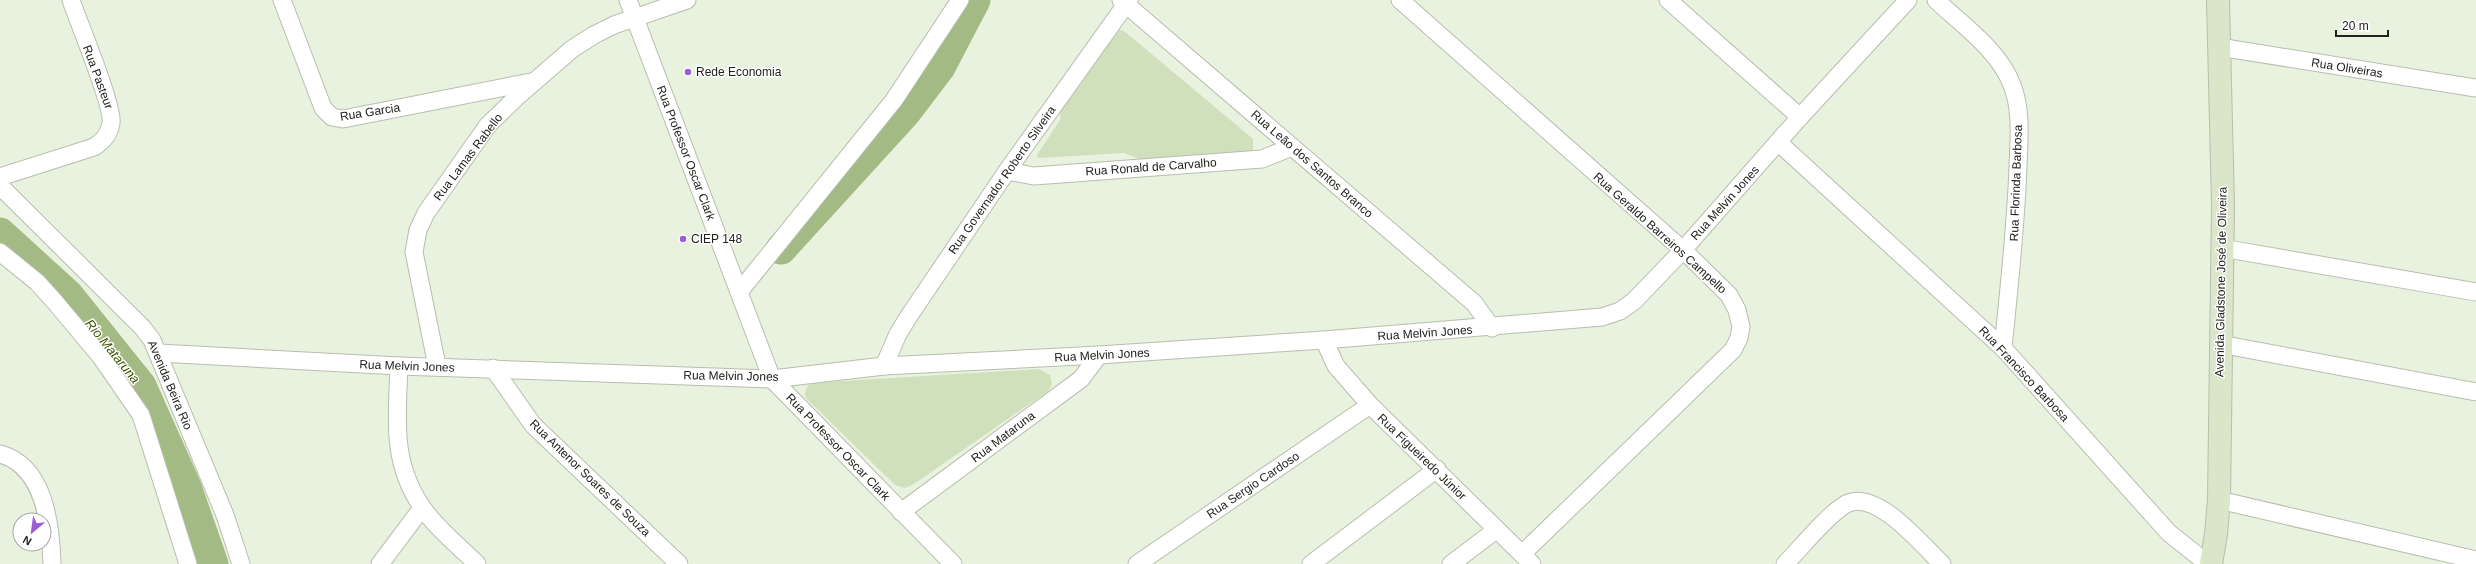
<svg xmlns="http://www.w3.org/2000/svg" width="2476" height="564" font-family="Helvetica,sans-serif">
	<rect width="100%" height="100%" fill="#e9f1df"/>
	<g fill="#d0dfbc">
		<polygon points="1119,30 1124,31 1253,139 1253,152 1147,162 1124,153 1038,158 1037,155 1060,120 1061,106 1114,31"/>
		<path d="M1039,369L1050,375L1052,384L1048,391L914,484L905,488L895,485L806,398C804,392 806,387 811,383Z"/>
	</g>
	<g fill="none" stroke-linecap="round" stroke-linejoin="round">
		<g stroke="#a4ba84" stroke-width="31">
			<polyline points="0,233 68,295 141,386 186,487 213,564"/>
			<polyline points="781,249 905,113 940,67 975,0"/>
		</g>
		<defs>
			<g id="minor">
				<polyline points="282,0 323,108 332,117 343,119 531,82"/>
				<polyline points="628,0 772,379 953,564"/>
				<polyline points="1121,0 1474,303 1492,328"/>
				<polyline points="1400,0 1683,250 1729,295 1737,310 1741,327 1739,338 1733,350 1522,554"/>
				<polyline points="1668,0 1800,117"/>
				<path d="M1936,0C1962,25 1999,50 2012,85C2022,110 2019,140 2018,166C2016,227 2009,287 2003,348"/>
				<polyline points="2219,47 2476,88"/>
				<polyline points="1779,143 2003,348 2169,533 2208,564"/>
				<polyline points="1007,171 1034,176 1262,159 1292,147"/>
				<path d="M0,177L94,147C103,141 109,135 111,123C114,107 78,21 71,0"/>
				<polyline points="0,186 142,327 152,340 225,515 241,564"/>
				<polyline points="2222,248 2476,292"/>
				<polyline points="0,252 37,282 55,302 101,357 141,415 188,564"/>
				<polyline points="739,292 894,100 960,0"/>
				<polyline points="1324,340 1336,366 1370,405 1532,564"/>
				<polyline points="2220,344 2476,392"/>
				<polyline points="159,353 399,366 772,379 884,366 1099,355 1324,340 1602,317 1620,311 1634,301 1683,250 1800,117 1908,0"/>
				<path d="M399,366C397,418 391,462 422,507C434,526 461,548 477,564"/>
				<polyline points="437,366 414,252 418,230 426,213 488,125 519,95 572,49 594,35 614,25 687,0"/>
				<polyline points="884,366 898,334 909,316 1007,171 1129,0"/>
				<polyline points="493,368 533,425 679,564"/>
				<path d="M0,454C45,466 51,526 52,564"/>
				<polyline points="2219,500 2476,560"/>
				<polyline points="901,512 1081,379 1099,355"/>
				<polyline points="380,564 422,508"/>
				<polyline points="1137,564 1370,405"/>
				<polyline points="1311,564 1437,469"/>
				<polyline points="1451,564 1496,530"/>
				<path d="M1785,564C1801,548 1827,515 1846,504C1876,488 1922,545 1942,564"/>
			</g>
			<polyline id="secondary" points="2211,564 2216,534 2219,500 2223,206 2218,0"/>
		</defs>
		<use href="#minor" stroke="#b7bead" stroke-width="19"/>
		<use href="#secondary" stroke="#b7bead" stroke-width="24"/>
		<use href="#minor" stroke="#fff" stroke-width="17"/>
		<use href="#secondary" stroke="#dbe5ca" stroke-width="22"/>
	</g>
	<g fill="#9b5dd3" stroke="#fff" stroke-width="1.5">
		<circle cx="688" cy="72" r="4"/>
		<circle cx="683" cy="239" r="4"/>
	</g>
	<g text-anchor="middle" stroke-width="3" stroke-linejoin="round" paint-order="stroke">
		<g font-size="12" fill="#20221c" stroke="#fff">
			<text transform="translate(2347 68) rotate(9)" y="4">Rua Oliveiras</text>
			<text transform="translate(98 77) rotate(70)" y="4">Rua Pasteur</text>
			<text transform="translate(370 112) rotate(-9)" y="4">Rua Garcia</text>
			<text transform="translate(686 153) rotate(69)" y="4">Rua Professor Oscar Clark</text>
			<text transform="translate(468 157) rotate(-53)" y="4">Rua Lamas Rabello</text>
			<text transform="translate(1312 164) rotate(41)" y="4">Rua Leão dos Santos Branco</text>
			<text transform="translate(1151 167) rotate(-4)" y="4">Rua Ronald de Carvalho</text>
			<text transform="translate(1002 180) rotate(-55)" y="4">Rua Governador Roberto Silveira</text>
			<text transform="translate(2016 183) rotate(-88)" y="4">Rua Florinda Barbosa</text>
			<text transform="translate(1725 203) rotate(-48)" y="4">Rua Melvin Jones</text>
			<text transform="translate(1660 233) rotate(42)" y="4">Rua Geraldo Barreiros Campello</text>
			<text transform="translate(2221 282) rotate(-89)" y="4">Avenida Gladstone José de Oliveira</text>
			<text transform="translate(1425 333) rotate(-4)" y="4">Rua Melvin Jones</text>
			<text transform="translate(1102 355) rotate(-3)" y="4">Rua Melvin Jones</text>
			<text transform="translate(407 366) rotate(2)" y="4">Rua Melvin Jones</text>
			<text transform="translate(2024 374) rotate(47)" y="4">Rua Francisco Barbosa</text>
			<text transform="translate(731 376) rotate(1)" y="4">Rua Melvin Jones</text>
			<text transform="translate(170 385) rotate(67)" y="4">Avenida Beira Rio</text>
			<text transform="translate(1003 437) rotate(-37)" y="4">Rua Mataruna</text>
			<text transform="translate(838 447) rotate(46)" y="4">Rua Professor Oscar Clark</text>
			<text transform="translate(1422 457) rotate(44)" y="4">Rua Figueiredo Júnior</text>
			<text transform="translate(590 478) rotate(44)" y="4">Rua Antenor Soares de Souza</text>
			<text transform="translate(1253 485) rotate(-34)" y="4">Rua Sergio Cardoso</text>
		</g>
		<g font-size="12" fill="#20221c" stroke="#fff" text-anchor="start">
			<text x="696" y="76">Rede Economia</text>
			<text x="691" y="243">CIEP 148</text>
		</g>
		<g font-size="13" font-style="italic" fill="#3c5400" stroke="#fff">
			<text transform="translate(113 351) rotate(51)" y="5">Rio Mataruna</text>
		</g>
	</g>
	<g transform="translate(32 532) rotate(209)"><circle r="19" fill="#ffffff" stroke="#a6a7a4"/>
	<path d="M0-3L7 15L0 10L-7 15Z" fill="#9b5dd3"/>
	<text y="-6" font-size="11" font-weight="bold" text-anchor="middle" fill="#20221c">N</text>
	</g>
	<path d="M2336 30v6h52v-6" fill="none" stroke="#20221c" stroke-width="2"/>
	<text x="2342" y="30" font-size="12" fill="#20221c" stroke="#ffffff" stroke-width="3" paint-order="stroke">20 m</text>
</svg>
